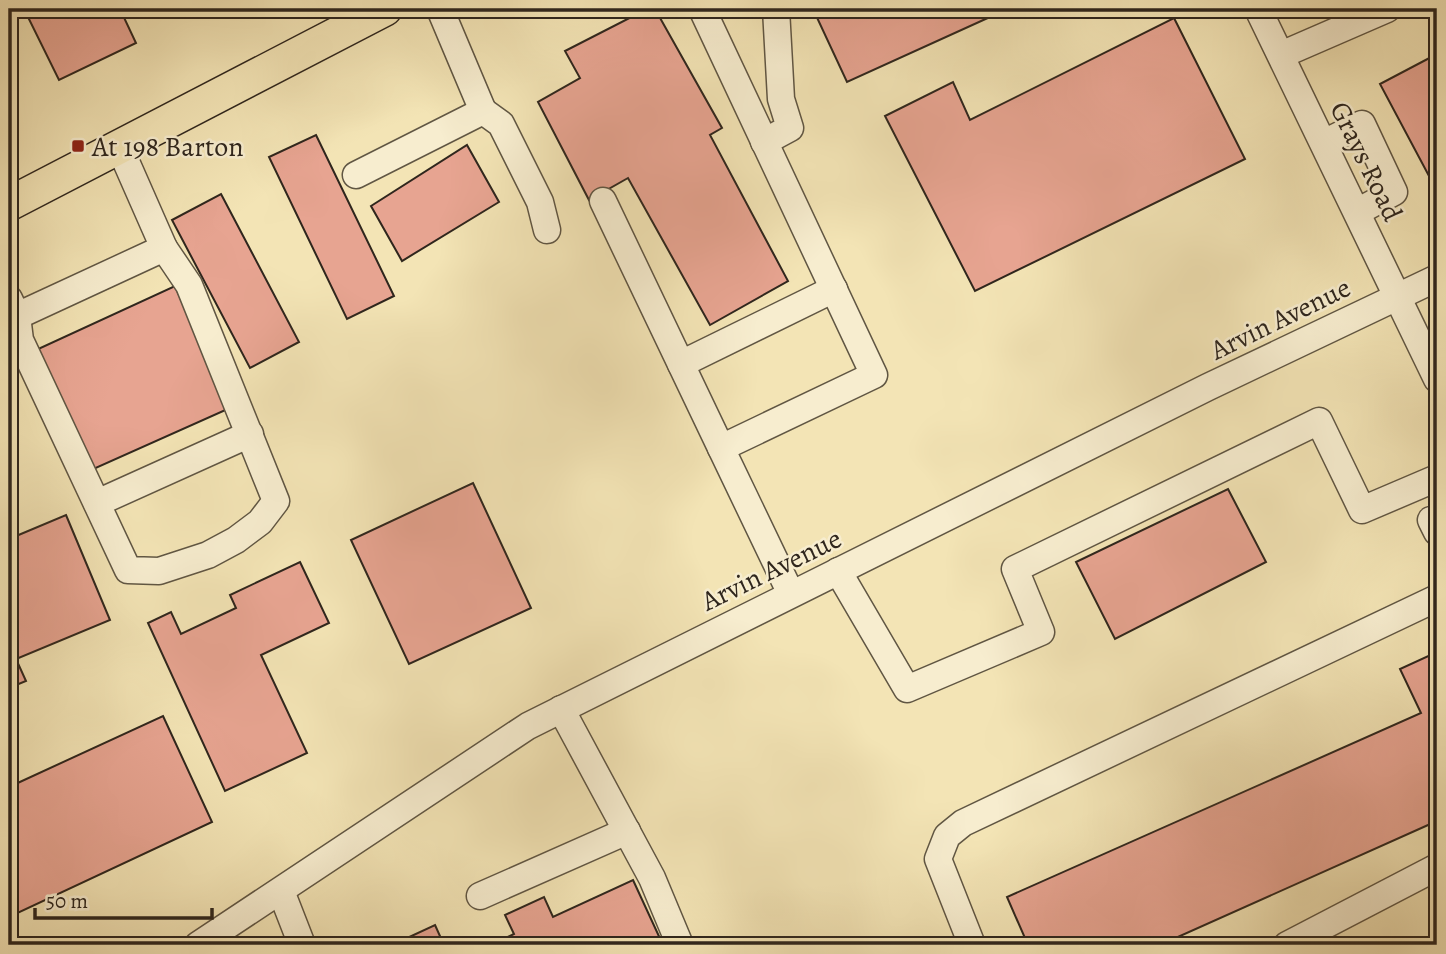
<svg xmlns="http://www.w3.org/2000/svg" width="1446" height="954" font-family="Alegreya,serif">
	<rect width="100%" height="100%" fill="#f3e4b5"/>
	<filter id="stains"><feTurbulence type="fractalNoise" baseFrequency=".00286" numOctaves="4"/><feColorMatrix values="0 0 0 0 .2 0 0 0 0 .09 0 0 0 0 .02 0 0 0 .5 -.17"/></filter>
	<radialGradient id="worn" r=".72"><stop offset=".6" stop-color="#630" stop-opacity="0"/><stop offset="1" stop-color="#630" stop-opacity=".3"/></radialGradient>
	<g fill="#e7a491" stroke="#2f261d" stroke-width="2">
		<polygon points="24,9 120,9 136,43 59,80"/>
		<polygon points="647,9 655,9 722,128 710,135 788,281 710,325 628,178 589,200 538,102 580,78 565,51"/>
		<polygon points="813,9 999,9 1001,12 847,82"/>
		<polygon points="1174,18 1245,159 975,291 885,116 953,82 970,120"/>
		<polygon points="1437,54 1437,191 1380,84"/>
		<polygon points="316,135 394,296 347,319 269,157"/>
		<polygon points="467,145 499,202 402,261 371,206"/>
		<polygon points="221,194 299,342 250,368 172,220"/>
		<polygon points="175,286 230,408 89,471 36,350"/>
		<polygon points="473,483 531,608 409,664 351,540"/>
		<polygon points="1228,489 1266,562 1115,639 1076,562"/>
		<polygon points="66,515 110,620 16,659 26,681 9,688 9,539"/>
		<polygon points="300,562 329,623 261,655 307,753 225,791 148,623 171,612 181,634 236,608 230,595"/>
		<polygon points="1437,652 1437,821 1160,945 1028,945 1007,897 1421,713 1400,669"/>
		<polygon points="163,716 212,822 9,917 9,787"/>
		<polygon points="633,880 663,945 491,945 514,934 505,915 544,897 553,917"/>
		<polygon points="435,925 444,945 392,945"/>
	</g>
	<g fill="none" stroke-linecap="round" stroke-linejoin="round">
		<defs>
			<g id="minor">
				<polyline points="702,9 874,375 721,448 791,594"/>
				<polyline points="1258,9 1437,379"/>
				<polyline points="1281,55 1387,9"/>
				<polyline points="483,111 501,124 540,202 547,230"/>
				<polyline points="764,142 790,128 781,99 776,9"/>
				<polyline points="1324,143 1362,124 1394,192 1357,212"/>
				<polyline points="356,175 483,111 440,9"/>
				<polyline points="603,201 721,448"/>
				<polyline points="9,299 17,316 164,248 120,148"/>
				<polyline points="17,316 20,340 128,570 159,571 208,555 236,540 260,522 276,501 189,285 164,248"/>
				<polyline points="681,364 834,289"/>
				<polyline points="97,503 250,434"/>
				<polyline points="1431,520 1437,532"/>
				<polyline points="838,571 907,689 1041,632 1015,569 1319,421 1362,510 1437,478"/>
				<polyline points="561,709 652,878 680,945"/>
				<polyline points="281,891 302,945"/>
				<polyline points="480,896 627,831"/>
				<polyline points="198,945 528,726 1208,387 1437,278"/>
				<polyline points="972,945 938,859 947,836 963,823 1437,598"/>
				<polyline points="1287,945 1437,867"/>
			</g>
			<polyline id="major" points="9,204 385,9"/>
		</defs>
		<use href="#minor" stroke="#605643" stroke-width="29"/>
		<use href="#major" stroke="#2f261d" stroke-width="36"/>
		<use href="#minor" stroke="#f7edcf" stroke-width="26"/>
		<use href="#major" stroke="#f3e4b5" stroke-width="33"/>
	</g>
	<rect fill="#8f2418" stroke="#f7edcf" stroke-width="2.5" x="71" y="139" width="14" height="14" rx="3.5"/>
	<g text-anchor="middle" stroke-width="5" stroke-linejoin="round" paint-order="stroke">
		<g font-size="28" fill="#2f261d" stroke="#f7edcf" text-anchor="start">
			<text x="92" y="156">At 198 Barton</text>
		</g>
		<g font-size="28" fill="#2f261d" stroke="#f7edcf">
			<text transform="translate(1367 161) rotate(64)" y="10">Grays Road</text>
			<text transform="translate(1280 318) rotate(-26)" y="10">Arvin Avenue</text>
			<text transform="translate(771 569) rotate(-26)" y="10">Arvin Avenue</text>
		</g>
	</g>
	<rect width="1446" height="954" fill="none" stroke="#f3e4b5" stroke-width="35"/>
	<rect x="10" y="10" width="1425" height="933" fill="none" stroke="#2f261d" stroke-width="3.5"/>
	<rect x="18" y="18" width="1411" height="919" fill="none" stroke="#2f261d" stroke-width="2"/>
	<path d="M35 908v10h177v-10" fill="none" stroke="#2f261d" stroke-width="3.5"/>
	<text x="46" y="908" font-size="21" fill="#2f261d" stroke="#f7edcf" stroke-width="5" paint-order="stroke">50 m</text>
	<rect width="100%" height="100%" filter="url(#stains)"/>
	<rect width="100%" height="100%" fill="url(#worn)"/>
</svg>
